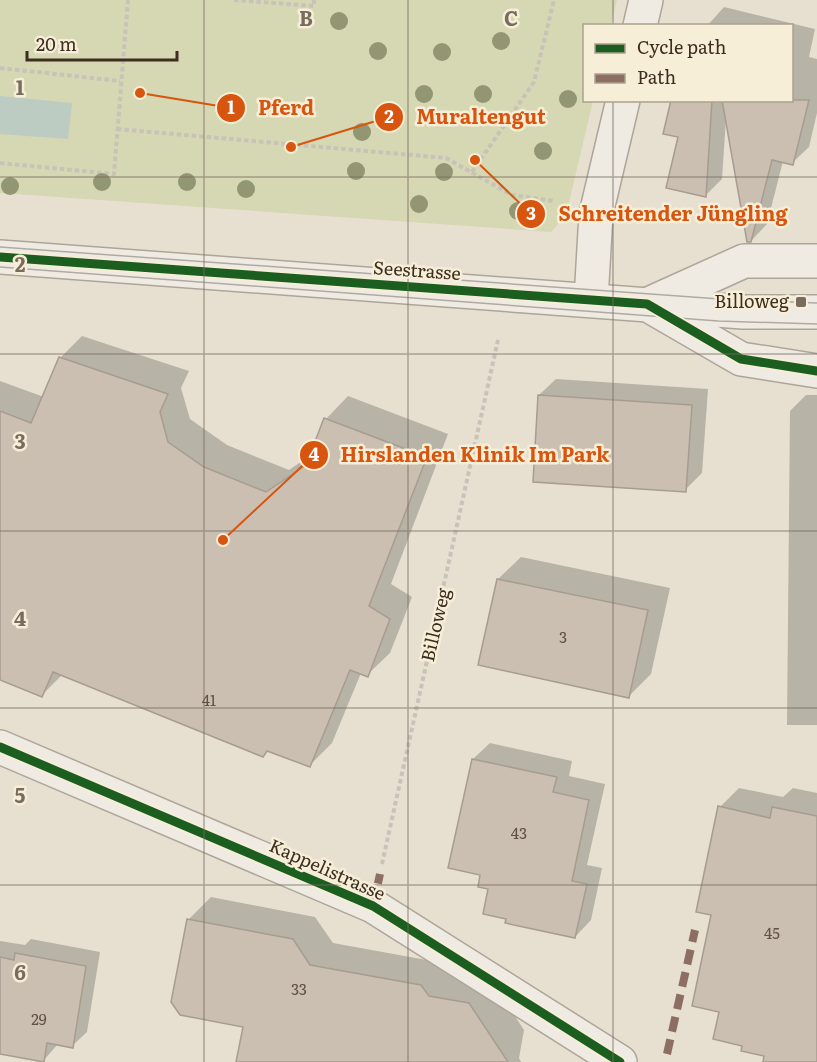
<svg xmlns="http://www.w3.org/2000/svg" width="817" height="1062" font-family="Literata,serif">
	<rect width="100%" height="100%" fill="#e7e0d1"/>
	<polygon fill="#d6d7b3" points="0,0 617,0 611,25 584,26 584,100 593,101 566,215 551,232 0,193"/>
	<polygon fill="#bcccc2" points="0,96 72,103 68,139 0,134"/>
	<g fill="#0003">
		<polygon points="724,7 815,29 809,57 817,59 817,113 809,147 792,163 783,161 767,224 751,241 726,119 722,179 705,196 679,136 673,100 792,100 792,26 707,26"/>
		<polygon points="82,336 189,371 181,388 190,419 227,445 289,470 311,455 326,419 348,396 448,434 391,584 412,597 390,653 367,675 361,673 332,743 310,765 63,674 42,695 0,679 0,381 44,397 60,358"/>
		<polygon points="556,379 708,389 702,473 685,490 539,395"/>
		<polygon points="806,395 817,395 817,725 787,725 790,411"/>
		<polygon points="521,557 670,588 651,674 629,696 498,579"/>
		<polygon points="490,743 572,761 569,776 605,784 587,865 602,868 591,920 575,937 508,918 482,874 473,759"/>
		<polygon points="739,788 783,797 793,788 817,793 817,1062 764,1062 766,1055 743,1045 721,1011 713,914 720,807"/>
		<polygon points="211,897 315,917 333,943 443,963 492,981 524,1030 519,1058 521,1062 237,1062 245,1026 189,919"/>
		<polygon points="31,939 100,952 87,1032 72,1046 58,1044 43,1061 0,1052 0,941 25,945"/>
	</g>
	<g fill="#cbbfb2" stroke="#a89c90" stroke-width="1.5">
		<polygon points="671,100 712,100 706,197 666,188 678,137 663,134"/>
		<polygon points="722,100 809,100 793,165 772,160 751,242 747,242"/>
		<polygon points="59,357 168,394 160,412 168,442 204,467 266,492 306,465 324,418 427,457 369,606 390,619 368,677 350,670 310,767 267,751 263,757 53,672 42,697 0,680 0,411 31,423"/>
		<polygon points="538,395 692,405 686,492 533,482"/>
		<polygon points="497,579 648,610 629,698 478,665"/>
		<polygon points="472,759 557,777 553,792 589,800 572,881 587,884 575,938 505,923 506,919 483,914 488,889 478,887 480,875 448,868"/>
		<polygon points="718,806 770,818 772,807 817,816 817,1062 763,1062 764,1056 741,1051 742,1046 713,1039 719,1012 692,1006 711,915 696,912"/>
		<polygon points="187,919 293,939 310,965 421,985 429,996 469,1003 508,1062 236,1062 243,1027 180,1015 171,1002"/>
		<polygon points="15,953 86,966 73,1048 47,1043 44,1062 0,1054 0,957 14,960"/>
	</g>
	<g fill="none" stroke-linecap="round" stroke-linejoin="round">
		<defs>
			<g id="minor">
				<polyline points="640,26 646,0"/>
				<polyline points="0,257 743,312 817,312"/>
				<polyline points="591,300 596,214 623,100"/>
				<polyline points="651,303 744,261 817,261"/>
				<polyline points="653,308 741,359 817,371"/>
				<polyline points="0,747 373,906 620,1062"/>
			</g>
		</defs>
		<use href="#minor" stroke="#ada599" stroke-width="36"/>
		<g stroke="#c8c2b9" stroke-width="4" stroke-dasharray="4.5 3" stroke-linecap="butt">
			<polyline points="234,0 314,6 314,0"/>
			<polyline points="0,68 120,81"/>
			<polyline points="117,129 446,158 512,195 554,201"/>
			<polyline points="0,163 114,174 128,0"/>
			<polyline points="472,172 534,82 554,0"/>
			<polyline points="382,864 498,340"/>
		</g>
		<use href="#minor" stroke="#efebe3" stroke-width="33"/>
		<g stroke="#afaaa2" stroke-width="1.5">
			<polyline points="0,247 720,299 817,303"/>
			<polyline points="0,267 718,321 817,324"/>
		</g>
		<g stroke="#8d6e63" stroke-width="8" stroke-dasharray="15 8" stroke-linecap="butt">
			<polyline points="373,906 380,874"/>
			<polyline points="667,1054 695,930"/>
		</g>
		<defs>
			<g id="cycleway">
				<polyline points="0,257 647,304 741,359 817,371"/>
				<polyline points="0,747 373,906 620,1062"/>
			</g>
		</defs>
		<use href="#cycleway" stroke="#f7eed8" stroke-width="13"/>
		<use href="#cycleway" stroke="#1b5e20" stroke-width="9"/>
	</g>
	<g fill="#929673">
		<circle cx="339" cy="21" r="9"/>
		<circle cx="501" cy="41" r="9"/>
		<circle cx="378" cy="51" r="9"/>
		<circle cx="442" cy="52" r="9"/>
		<circle cx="424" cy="94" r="9"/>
		<circle cx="483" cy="94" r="9"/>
		<circle cx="568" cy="99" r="9"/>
		<circle cx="362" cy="132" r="9"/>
		<circle cx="543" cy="151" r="9"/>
		<circle cx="356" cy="171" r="9"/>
		<circle cx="444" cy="172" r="9"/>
		<circle cx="102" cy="182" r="9"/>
		<circle cx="187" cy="182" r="9"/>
		<circle cx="10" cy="186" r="9"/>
		<circle cx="246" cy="189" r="9"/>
		<circle cx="419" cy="204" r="9"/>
		<circle cx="518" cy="211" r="9"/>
	</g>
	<path fill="none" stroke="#786c5e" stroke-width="1.5" stroke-opacity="0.55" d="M204,0V1062M408,0V1062M613,0V26M613,100V1062M0,177H817M0,354H817M0,531H817M0,708H817M0,885H817"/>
	<rect fill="#786c5e" stroke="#f7eed8" stroke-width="2" x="795" y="296" width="12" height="12" rx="3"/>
	<g text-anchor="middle" stroke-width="5" stroke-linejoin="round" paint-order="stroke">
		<g font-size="15" fill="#605244">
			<text x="563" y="643">3</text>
			<text x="209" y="706">41</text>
			<text x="519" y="839">43</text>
			<text x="772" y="939">45</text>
			<text x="299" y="995">33</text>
			<text x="39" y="1025">29</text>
		</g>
		<g font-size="18" fill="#3d2e20" stroke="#f7eed8">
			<text transform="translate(417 271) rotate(4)" y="6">Seestrasse</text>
			<text transform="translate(436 625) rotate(-77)" y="6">Billoweg</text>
			<text transform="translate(327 870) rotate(24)" y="6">Kappelistrasse</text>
		</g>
		<g font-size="18" fill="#3d2e20" stroke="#f7eed8" text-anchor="end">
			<text x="789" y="308">Billoweg</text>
		</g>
	</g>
	<g font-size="20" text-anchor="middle" font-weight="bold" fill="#786c5e" stroke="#f7eed8" stroke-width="5" stroke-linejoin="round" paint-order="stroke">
		<text x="306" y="26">B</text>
		<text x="511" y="26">C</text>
		<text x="20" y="95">1</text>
		<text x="20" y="272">2</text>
		<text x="20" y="449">3</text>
		<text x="20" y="626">4</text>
		<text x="20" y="803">5</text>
		<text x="20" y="980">6</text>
	</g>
	<path fill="none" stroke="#d7550e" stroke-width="2" d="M140 93L231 108M291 147L389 117M475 160L531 214M223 540L314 455"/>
	<g fill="#d7550e" stroke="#f7eed8" stroke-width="2">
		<circle cx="140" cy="93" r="6"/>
		<circle cx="291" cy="147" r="6"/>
		<circle cx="475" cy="160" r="6"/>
		<circle cx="223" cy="540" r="6"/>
		<circle cx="231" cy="108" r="15"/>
		<circle cx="389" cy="117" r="15"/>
		<circle cx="531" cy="214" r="15"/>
		<circle cx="314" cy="455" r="15"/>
	</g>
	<g font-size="18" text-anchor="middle" font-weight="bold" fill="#fff">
		<text x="231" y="114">1</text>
		<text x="389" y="123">2</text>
		<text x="531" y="220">3</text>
		<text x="314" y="461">4</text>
	</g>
	<g font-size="20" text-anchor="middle" font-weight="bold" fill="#d7550e" stroke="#f7eed8" stroke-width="5" stroke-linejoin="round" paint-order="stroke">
		<text x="286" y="115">Pferd</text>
		<text x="481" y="124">Muraltengut</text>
		<text x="673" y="221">Schreitender Jüngling</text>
		<text x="475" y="462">Hirslanden Klinik Im Park</text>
	</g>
	<rect x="583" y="24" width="210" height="78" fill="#f7eed8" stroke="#ada18e" stroke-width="1.5"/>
	<rect x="595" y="44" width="30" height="9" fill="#1b5e20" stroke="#ada18e" stroke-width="1.5"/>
	<text x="637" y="54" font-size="18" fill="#3d2e20">Cycle path</text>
	<rect x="595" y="74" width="30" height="9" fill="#8d6e63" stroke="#ada18e" stroke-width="1.5"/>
	<text x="637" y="84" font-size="18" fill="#3d2e20">Path</text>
	<path d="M27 51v9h150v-9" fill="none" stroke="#3d2e20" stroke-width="3"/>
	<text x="36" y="51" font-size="18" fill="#3d2e20" stroke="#f7eed8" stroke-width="4.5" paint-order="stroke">20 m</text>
</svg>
